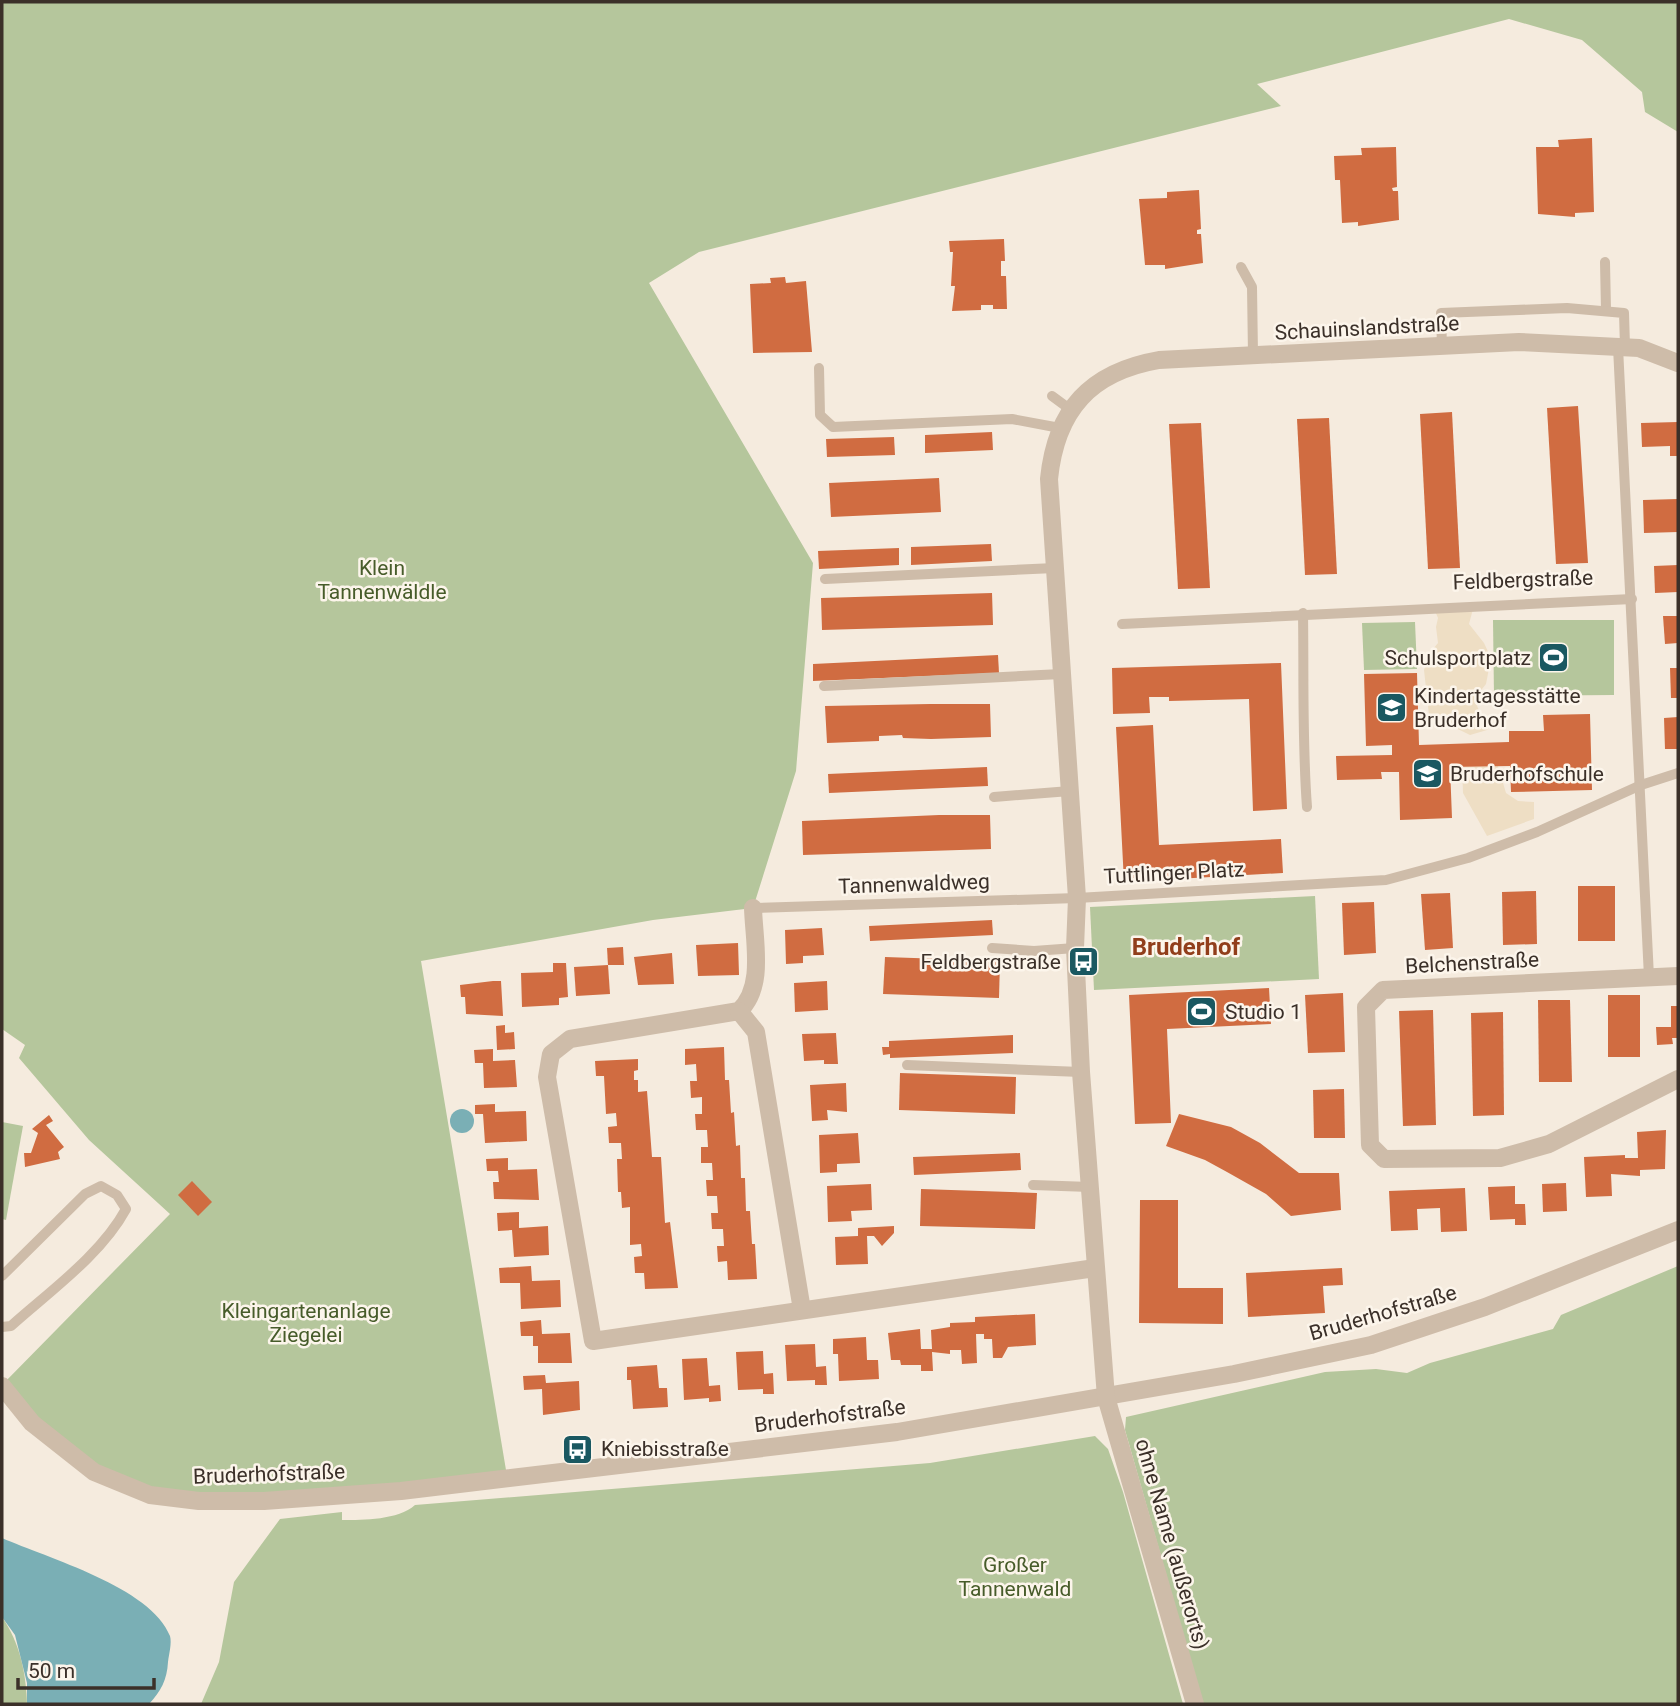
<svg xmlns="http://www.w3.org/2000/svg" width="1680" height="1706" font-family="Roboto,sans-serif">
	<rect width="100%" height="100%" fill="#f5ebde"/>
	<g fill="#b5c69c">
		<polygon points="2,2 1678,2 1678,132 1645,112 1642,92 1582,40 1509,19 1257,84 1281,106 699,252 649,283 813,563 796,771 753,908 653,920 421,961 507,1476 199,1501 94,1472 2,1385 170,1214 89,1140 19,1058 25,1045 2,1029"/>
		<polygon points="1493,620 1614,620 1614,695 1494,696"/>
		<polygon points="1415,622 1417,669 1364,670 1362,623"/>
		<polygon points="1315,896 1319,979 1094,990 1090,907"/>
		<polygon points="2,1122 23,1126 6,1220 2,1219"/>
		<polygon points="1678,1266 1678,1704 1203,1704 1125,1430 1126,1417 1325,1372 1376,1369 1407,1373 1430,1363 1553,1329 1561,1315"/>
		<path d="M1095,1436L1108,1449L1123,1492L1183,1704H201L219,1662L234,1582L280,1519L342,1512V1520C364,1520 398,1520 415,1505L930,1463Z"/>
		<path d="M2,1617C20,1643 26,1673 27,1704H2Z"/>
	</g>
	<g fill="#eedec4">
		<polygon points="1474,605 1469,624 1484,643 1491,658 1486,684 1474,699 1481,715 1491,724 1487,730 1470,735 1429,715 1424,670 1429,654 1438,643 1436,627 1438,618 1433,606"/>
		<polygon points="1498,766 1506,793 1518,801 1534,802 1534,819 1487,836 1463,793 1462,767"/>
	</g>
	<g fill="#7aafb5">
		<circle cx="462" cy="1121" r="12"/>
		<path d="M2,1538C47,1558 151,1587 170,1636C172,1643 169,1654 168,1662C167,1680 161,1691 149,1704H27V1683L15,1635L2,1617Z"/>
	</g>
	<g fill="#d06c41">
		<polygon points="1592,138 1594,212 1575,213 1575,217 1538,214 1536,147 1559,147 1558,140"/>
		<polygon points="1396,147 1397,187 1392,188 1393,191 1398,191 1399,220 1358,226 1358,222 1342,223 1340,180 1335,180 1334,156 1362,155 1361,148"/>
		<polygon points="1199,190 1201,229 1197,230 1197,234 1201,234 1203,263 1165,269 1165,265 1145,265 1139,199 1167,198 1167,192"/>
		<polygon points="1004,239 1005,261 1001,261 1001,276 1006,276 1007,309 993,309 993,305 981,305 981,310 952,311 955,286 951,286 953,252 950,252 949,241"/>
		<polygon points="785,277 786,283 806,281 812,352 753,353 750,284 771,283 770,278"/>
		<polygon points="1578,406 1588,563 1556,564 1547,408"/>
		<polygon points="1452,412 1460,568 1428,569 1420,414"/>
		<polygon points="1329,418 1337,574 1305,575 1297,419"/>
		<polygon points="1678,422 1678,456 1670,456 1670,446 1642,447 1641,423"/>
		<polygon points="1201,423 1210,588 1178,589 1169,424"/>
		<polygon points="992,432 993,450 925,453 925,435"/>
		<polygon points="894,437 895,455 827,457 826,439"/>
		<polygon points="939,478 941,512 831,517 829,483"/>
		<polygon points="1678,499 1678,532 1644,533 1643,500"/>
		<polygon points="991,544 992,561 911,565 911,547"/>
		<polygon points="899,548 899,565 819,569 818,551"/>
		<polygon points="1678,565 1678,592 1655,593 1654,566"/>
		<polygon points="992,593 993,625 822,630 821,598"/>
		<polygon points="1663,616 1678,616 1678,643 1665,644"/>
		<polygon points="998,655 999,673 813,681 813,664"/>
		<polygon points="1281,663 1287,809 1253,811 1249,699 1169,701 1169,697 1149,697 1150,713 1113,714 1112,668"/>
		<polygon points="1670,668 1678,668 1678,698 1671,698"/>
		<polygon points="1417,673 1419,745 1509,742 1509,731 1544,731 1543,715 1590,714 1592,790 1511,792 1510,766 1450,767 1452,818 1400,820 1399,772 1381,772 1382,779 1337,780 1336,756 1392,755 1392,745 1366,746 1364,674"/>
		<polygon points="930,704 990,704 991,737 931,739 903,738 902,735 879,736 879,741 827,743 825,706"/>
		<polygon points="1678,717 1678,749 1665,749 1664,718"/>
		<polygon points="1153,725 1159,845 1281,839 1283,873 1124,882 1116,727"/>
		<polygon points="987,767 988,786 829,793 828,774"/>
		<polygon points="939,815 990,815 991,849 803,855 802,821"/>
		<rect x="1578" y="886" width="37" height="55"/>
		<polygon points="1536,891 1537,944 1503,945 1502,892"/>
		<polygon points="1450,893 1453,948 1425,950 1421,894"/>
		<polygon points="1374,902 1376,953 1344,955 1342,903"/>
		<polygon points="992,920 993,935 870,941 869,926"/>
		<polygon points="822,928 824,955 803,956 803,963 786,964 785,930"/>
		<polygon points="738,943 739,975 698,976 696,945"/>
		<polygon points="623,947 624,965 608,965 607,948"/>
		<polygon points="672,953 674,984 638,985 634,957"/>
		<polygon points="885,957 1000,961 999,998 883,994"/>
		<polygon points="553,963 566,963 568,997 559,998 559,1005 522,1007 521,973 553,972"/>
		<polygon points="608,965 610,994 576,996 574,967"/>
		<polygon points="493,981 501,981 503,1016 466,1014 465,997 461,997 460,985"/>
		<polygon points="827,981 828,1010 795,1012 794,983"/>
		<polygon points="1269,988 1271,1024 1167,1029 1171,1123 1135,1124 1129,995"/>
		<polygon points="1343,993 1345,1052 1308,1053 1305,995"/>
		<rect x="1608" y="995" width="32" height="62"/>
		<polygon points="1538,1000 1570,1000 1572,1082 1539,1082"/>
		<polygon points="1671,1006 1678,1006 1678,1038 1672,1038 1673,1044 1657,1045 1656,1027 1671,1027"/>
		<polygon points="1433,1010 1436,1125 1403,1126 1399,1011"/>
		<polygon points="1503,1012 1504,1115 1473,1116 1471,1013"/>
		<polygon points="505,1025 505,1033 514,1032 515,1049 497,1050 496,1026"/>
		<polygon points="836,1033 838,1064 824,1064 824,1060 804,1061 802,1034"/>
		<polygon points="1013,1035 1013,1053 890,1058 890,1054 883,1055 882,1047 889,1047 889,1041"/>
		<polygon points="724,1047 725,1080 729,1080 731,1113 734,1112 736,1146 740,1145 741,1178 745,1178 746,1211 750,1211 752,1244 755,1244 757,1279 728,1280 727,1261 718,1262 717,1246 724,1246 723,1229 712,1229 711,1213 718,1213 717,1196 707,1196 706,1180 713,1180 712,1163 701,1163 701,1147 708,1147 707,1130 696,1130 695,1114 702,1114 702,1097 691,1098 690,1081 697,1081 696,1064 685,1065 685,1049"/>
		<polygon points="493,1049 493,1061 515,1060 517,1087 484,1088 483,1063 475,1063 474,1050"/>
		<polygon points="638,1059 638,1070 634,1071 634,1080 638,1080 638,1092 647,1091 652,1157 661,1157 665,1223 670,1222 678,1288 645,1289 644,1273 635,1273 634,1257 642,1256 641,1244 630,1245 630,1207 622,1208 621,1192 618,1192 617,1159 622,1159 621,1143 609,1143 608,1127 617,1126 616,1113 606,1114 604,1076 596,1076 595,1061"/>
		<polygon points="900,1073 1016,1077 1015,1114 899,1110"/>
		<polygon points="846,1083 847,1112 827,1110 828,1120 812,1121 810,1085"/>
		<polygon points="1344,1089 1345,1138 1314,1138 1313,1090"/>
		<polygon points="495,1104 495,1112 526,1111 527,1141 485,1143 483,1114 475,1114 475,1105"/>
		<polygon points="1179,1114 1231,1127 1260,1143 1299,1173 1339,1173 1341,1210 1291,1216 1266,1194 1227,1172 1205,1160 1166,1146"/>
		<polygon points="49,1115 53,1121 46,1125 64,1147 58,1152 60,1159 25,1167 24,1153 31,1153 38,1133 32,1129"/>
		<polygon points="1666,1130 1665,1169 1640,1170 1640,1176 1611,1174 1612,1196 1586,1197 1584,1157 1625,1155 1625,1158 1638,1158 1637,1132"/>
		<polygon points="858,1133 860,1163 837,1164 837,1172 820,1173 819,1135"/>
		<polygon points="1020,1153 1021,1170 914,1175 913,1157"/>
		<polygon points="508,1158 508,1170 537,1169 539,1200 494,1199 493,1182 499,1182 498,1171 487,1171 486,1159"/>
		<polygon points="192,1181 212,1202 198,1216 178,1195"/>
		<polygon points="1566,1183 1567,1211 1543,1212 1542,1184"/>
		<polygon points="871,1184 872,1210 851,1211 852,1221 828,1222 827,1186"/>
		<polygon points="1515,1186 1515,1204 1525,1204 1526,1225 1515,1225 1515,1219 1490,1220 1488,1187"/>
		<polygon points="1465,1188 1467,1231 1441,1232 1440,1208 1417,1209 1418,1230 1391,1231 1389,1191"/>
		<polygon points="921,1189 1037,1193 1035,1229 920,1226"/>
		<polygon points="1140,1200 1178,1200 1178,1288 1223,1288 1223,1324 1139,1323"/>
		<polygon points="519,1212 519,1228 548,1226 549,1255 514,1257 512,1230 498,1231 497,1213"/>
		<polygon points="894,1226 894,1233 882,1246 874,1236 867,1236 868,1264 836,1265 835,1237 858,1236 858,1228"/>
		<polygon points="531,1266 532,1281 560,1280 561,1307 521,1309 520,1283 500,1283 499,1268"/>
		<polygon points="1342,1268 1343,1285 1323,1286 1325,1313 1248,1317 1246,1273"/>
		<polygon points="1035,1314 1036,1345 1008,1347 1002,1358 993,1358 992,1339 984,1339 984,1334 976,1334 977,1363 962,1364 961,1350 950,1350 950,1354 932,1352 933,1371 921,1371 921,1365 901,1365 900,1360 891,1360 888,1333 920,1329 921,1349 932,1349 931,1330 950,1327 950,1323 975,1322 975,1317"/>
		<polygon points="541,1320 542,1334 570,1333 572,1363 538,1363 538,1346 533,1346 533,1336 521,1336 520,1322"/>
		<polygon points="866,1337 867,1360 878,1360 879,1379 839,1381 838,1354 833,1354 833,1339"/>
		<polygon points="815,1344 816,1367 826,1366 827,1385 815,1385 815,1380 787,1381 785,1345"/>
		<polygon points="763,1351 764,1374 773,1373 774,1394 763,1394 763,1389 738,1390 736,1352"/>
		<polygon points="707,1358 709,1386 720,1385 721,1401 709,1402 709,1398 684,1400 682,1359"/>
		<polygon points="657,1365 659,1388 667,1388 668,1407 633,1409 631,1380 627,1380 627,1367"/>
		<polygon points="545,1375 546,1383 579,1381 580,1410 543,1415 542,1389 524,1390 523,1376"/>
	</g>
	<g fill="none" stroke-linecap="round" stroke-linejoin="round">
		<g stroke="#cebca9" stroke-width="10">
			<polyline points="1605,262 1606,310"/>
			<polyline points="1241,267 1252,287 1253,355"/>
			<polyline points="1618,347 1649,977"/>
			<polyline points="1442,348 1441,313 1567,308 1624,313 1625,347"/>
			<polyline points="819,368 820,415 833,427 1012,419 1060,428"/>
			<polyline points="1052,396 1071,410"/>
			<polyline points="825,579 1055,568"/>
			<path d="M1303,613C1304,678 1302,741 1307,807"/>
			<polyline points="1122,624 1632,599"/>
			<polyline points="824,686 1061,674"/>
			<polyline points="994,797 1070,791"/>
			<polyline points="753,908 1077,898 1386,880 1468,858 1537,832 1641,785 1678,773"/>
			<polyline points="992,948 1034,951 1075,948"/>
			<polyline points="907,1065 1081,1072"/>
			<polyline points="1033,1185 1090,1187"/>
			<path d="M2,1276L85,1194L101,1186L117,1195L126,1209C101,1255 50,1291 11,1326L2,1327"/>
		</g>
		<g stroke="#cebca9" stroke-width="18">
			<path d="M753,908C754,942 765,987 739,1011L570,1039L551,1054L547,1077L593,1341L1095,1268"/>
			<polyline points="1678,976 1383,990 1366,1007 1370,1145 1384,1159 1500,1158 1549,1144 1678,1079"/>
			<polyline points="739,1011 756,1032 802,1310"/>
			<polyline points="2,1386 32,1423 94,1472 150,1495 199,1501 264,1501 401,1491 897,1432 1234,1374 1371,1345 1485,1307 1678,1230"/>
			<path d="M1195,1704L1106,1397L1081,1072L1075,948L1077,898L1049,479C1056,410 1090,372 1159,360L1519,342L1639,348L1678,363"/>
		</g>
	</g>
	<defs>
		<symbol id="stadium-square" viewBox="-11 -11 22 22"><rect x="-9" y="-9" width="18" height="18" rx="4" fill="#1a5861" stroke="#fcf5eb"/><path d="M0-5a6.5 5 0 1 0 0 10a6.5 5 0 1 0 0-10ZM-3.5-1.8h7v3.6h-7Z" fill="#fff"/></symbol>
		<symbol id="school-square" viewBox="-11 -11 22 22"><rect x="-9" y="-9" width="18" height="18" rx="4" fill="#1a5861" stroke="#fcf5eb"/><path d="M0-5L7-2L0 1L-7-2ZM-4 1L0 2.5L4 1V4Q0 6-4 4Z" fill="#fff"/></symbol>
		<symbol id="bus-square" viewBox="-11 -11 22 22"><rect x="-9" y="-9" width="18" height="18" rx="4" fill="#1a5861" stroke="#fcf5eb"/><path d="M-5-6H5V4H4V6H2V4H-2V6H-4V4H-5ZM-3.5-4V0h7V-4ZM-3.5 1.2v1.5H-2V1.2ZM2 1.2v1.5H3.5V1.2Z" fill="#fff"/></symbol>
	</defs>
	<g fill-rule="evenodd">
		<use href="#stadium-square" x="1536" y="640" width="35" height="35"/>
		<use href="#school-square" x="1374" y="690" width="35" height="35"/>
		<use href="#school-square" x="1410" y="756" width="35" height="35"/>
		<use href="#bus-square" x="1066" y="944" width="35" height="35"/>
		<use href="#stadium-square" x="1184" y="994" width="35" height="35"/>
		<use href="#bus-square" x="560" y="1432" width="35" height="35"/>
	</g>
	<g text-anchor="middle" stroke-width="5" stroke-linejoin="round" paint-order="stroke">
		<g font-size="21" fill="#3b3029" stroke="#fcf5eb">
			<text transform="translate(1367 328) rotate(-3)" y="7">Schauinslandstraße</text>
			<text transform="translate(1523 580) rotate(-2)" y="7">Feldbergstraße</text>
			<text transform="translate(1174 873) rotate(-3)" y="7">Tuttlinger Platz</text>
			<text transform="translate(914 884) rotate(-2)" y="7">Tannenwaldweg</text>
			<text transform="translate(1472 963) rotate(-3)" y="7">Belchenstraße</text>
			<text transform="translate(1383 1313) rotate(-16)" y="7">Bruderhofstraße</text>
			<text transform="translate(830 1416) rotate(-7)" y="7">Bruderhofstraße</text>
			<text transform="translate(269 1474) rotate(-2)" y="7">Bruderhofstraße</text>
			<text transform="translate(1172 1544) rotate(74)" y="7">ohne Name (außerorts)</text>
		</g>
		<g font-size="21" fill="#475c2a" stroke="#fcf5eb">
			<text x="382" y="575">Klein<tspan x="382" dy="24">Tannenwäldle</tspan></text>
			<text x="306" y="1318">Kleingartenanlage<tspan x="306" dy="24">Ziegelei</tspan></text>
			<text x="1015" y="1572">Großer<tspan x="1015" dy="24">Tannenwald</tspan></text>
		</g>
		<g font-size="21" fill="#3b3029" stroke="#fcf5eb" text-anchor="start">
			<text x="1531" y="665" text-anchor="end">Schulsportplatz</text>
			<text x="1414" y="703">Kindertagesstätte<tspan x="1414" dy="24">Bruderhof</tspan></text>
			<text x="1450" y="781">Bruderhofschule</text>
			<text x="1061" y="969" text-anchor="end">Feldbergstraße</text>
			<text x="1225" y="1019">Studio 1</text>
			<text x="601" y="1456">Kniebisstraße</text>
		</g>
		<g font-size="24" font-weight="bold" fill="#913e1b" stroke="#fcf5eb">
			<text x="1186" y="955">Bruderhof</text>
		</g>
	</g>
	<rect width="1680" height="1706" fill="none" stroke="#3b3029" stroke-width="7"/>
	<path d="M18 1678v10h136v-10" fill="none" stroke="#3b3029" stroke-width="3.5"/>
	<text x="28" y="1678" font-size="21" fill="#3b3029" stroke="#fcf5eb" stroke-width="5" paint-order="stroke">50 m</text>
</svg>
